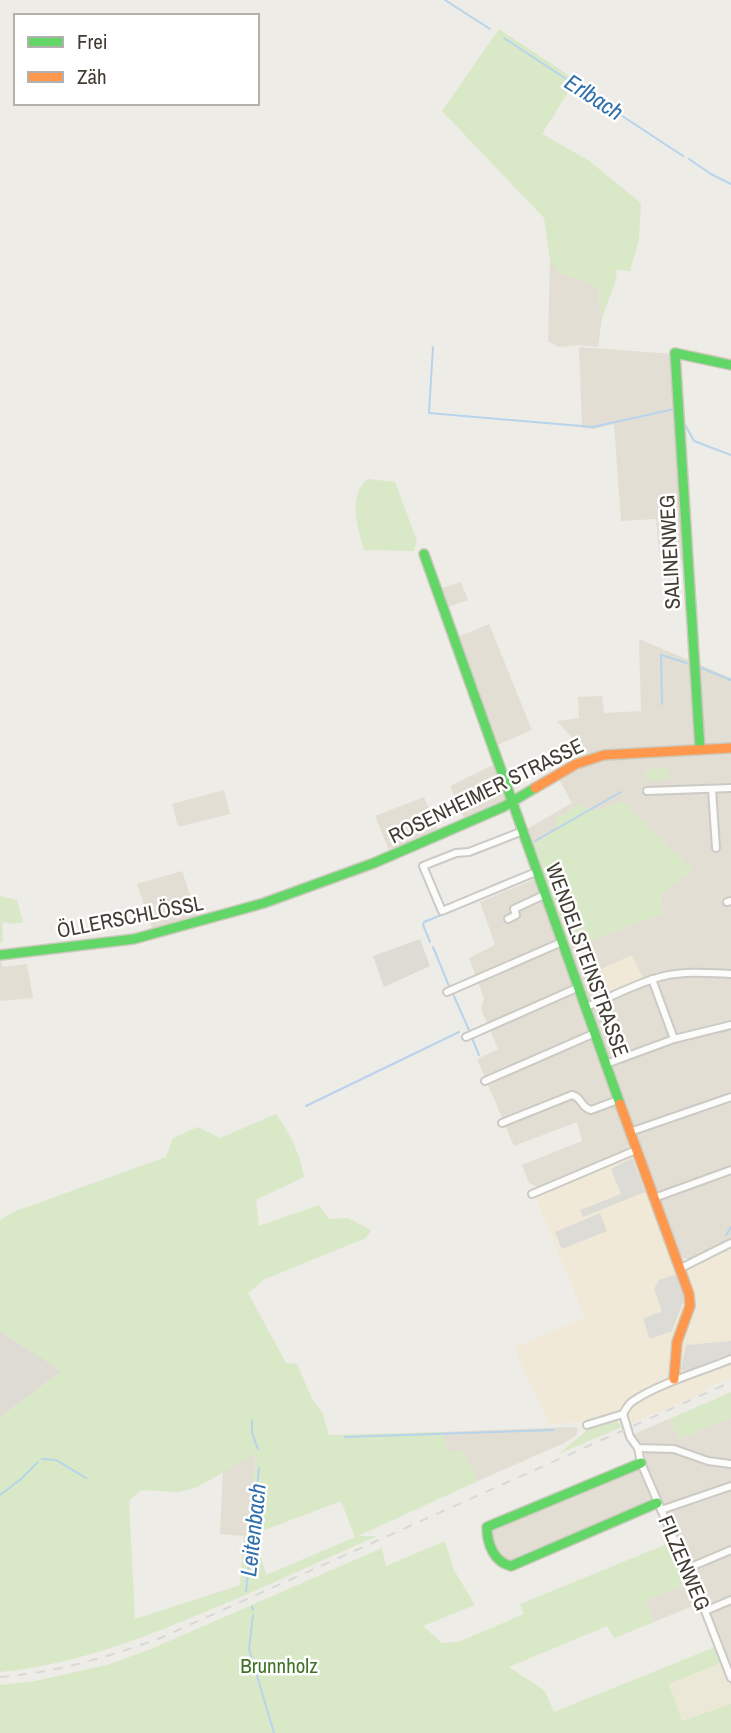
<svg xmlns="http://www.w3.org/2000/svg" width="731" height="1733" font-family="'Archivo Narrow',sans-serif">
	<rect width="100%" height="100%" fill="#eeece6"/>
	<g fill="#e2ded3" fill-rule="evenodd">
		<polygon points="550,260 560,273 589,283 598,289 602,318 598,347 579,345 558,347 548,341"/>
		<polygon points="579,347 674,354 686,560 660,560 656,519 621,521 614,424 594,429 582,428"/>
		<polygon points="461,582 468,600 443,609 436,590"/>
		<polygon points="489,624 532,730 495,746 455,638"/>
		<path d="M639,639L731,678V1239L689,1260L681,1257L649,1178L568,948L663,914L661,894L693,870L558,830L530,846L527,829L572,803L559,779L588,763L587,754L557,721L579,718L578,697L602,696L604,713L641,711ZM599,970L638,982L610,993Z"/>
		<polygon points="497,763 510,800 465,820 450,786"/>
		<polygon points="224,790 230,814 178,827 172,804"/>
		<polygon points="424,797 439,832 390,853 375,816"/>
		<polygon points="182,871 197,916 152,928 137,884"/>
		<polygon points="537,878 630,1141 627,1149 537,1187 529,1183 522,1165 582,1141 577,1122 514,1146 477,1059 498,1049 481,1009 484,998 469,958 495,945 480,902"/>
		<polygon points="0,960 3,967 27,964 33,998 0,1001"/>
		<polygon points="731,1418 731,1687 698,1604 654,1622 646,1601 690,1583 660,1502 513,1562 502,1563 487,1533 489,1527 643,1463 646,1456 634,1434 669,1419 680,1439"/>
		<polygon points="572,1427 578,1428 577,1435 564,1443 478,1481 463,1451 449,1452 441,1432"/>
		<polygon points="256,1453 250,1529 244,1536 220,1534 223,1471"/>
	</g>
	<g fill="#f1e9d8">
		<polygon points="632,955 643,978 610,993 599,970"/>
		<polygon points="636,1150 679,1268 731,1243 731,1378 706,1388 707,1392 629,1424 628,1417 618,1413 587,1422 549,1424 514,1347 585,1318 534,1193"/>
	</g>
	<g fill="#dedbd4">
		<polygon points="420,939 430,966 384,987 373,956"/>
		<polygon points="0,1331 62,1371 0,1417"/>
	</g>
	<polygon fill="#ece8d8" points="721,1663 731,1687 731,1704 681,1721 669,1684"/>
	<g fill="#d9e8c6" fill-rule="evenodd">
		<polygon points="499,29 576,80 542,134 588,160 641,203 639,240 630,271 615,270 617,277 602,318 598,289 589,283 560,273 550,260 544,218 442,111"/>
		<path d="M368,479L395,482L417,541L414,551L364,550C358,529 347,494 368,479Z"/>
		<polygon points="669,767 670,779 647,781 645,770"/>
		<polygon points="622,801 693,870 661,894 663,914 568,948 530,846 557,830 555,819 579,805 594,811"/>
		<polygon points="0,896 17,900 23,922 14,924 2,922 3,941 0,944"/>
		<path d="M276,1114C290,1134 300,1153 304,1177L256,1200L259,1226L319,1205L329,1219L348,1218L371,1230L366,1238L265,1279L248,1293L286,1363L297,1364L312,1399L323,1414L329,1435L441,1432L449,1452L463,1450L478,1481L358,1536H377C319,1562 263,1588 205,1612C138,1640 73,1665 0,1672V1417L61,1371L0,1331V1220L13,1212L166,1157L173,1138L198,1127L220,1138ZM256,1454L250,1529L244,1536L240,1585L135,1619L129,1501L141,1490L178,1492L195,1488ZM341,1501L355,1537L266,1575L254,1534Z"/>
		<polygon points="731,1392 731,1418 679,1439 669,1419"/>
		<polygon points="616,1420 622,1427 560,1453 591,1427"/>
		<polygon points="445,1541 454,1570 475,1605 423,1626 442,1643 458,1642 524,1614 520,1604 672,1542 690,1583 646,1601 654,1622 614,1638 607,1626 509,1667 545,1691 554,1712 715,1647 721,1663 669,1684 682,1721 731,1704 731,1733 0,1733 0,1685 35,1681 107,1665 151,1649 382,1548 386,1566"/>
	</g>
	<g fill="#dddbd6">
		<polygon points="632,1158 645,1192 583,1217 580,1210 621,1194 611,1169"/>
		<polygon points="600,1213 607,1231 562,1249 555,1232"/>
		<polygon points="677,1274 685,1297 672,1331 650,1339 643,1319 662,1311 654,1289 659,1280"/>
		<polygon points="731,1341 731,1356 691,1373 681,1370 686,1345"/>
	</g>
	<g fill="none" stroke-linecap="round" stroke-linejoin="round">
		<g stroke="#b7d4ec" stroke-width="2">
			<polyline points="445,0 490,29"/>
			<polyline points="504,38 683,156"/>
			<polyline points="689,159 711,174 731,184"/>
			<polyline points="433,347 429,413 593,427 674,409 675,411"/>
			<polyline points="683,421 694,441 731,455"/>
			<polyline points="699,667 731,680"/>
			<polyline points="662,704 661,655 687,663"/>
			<polyline points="535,841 621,792"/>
			<polyline points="533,846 537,859"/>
			<polyline points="430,942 423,925 424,922 475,901"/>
			<polyline points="433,947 449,986"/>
			<polyline points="453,994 469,1030"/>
			<polyline points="472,1038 479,1055"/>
			<polyline points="306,1106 459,1032"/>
			<polyline points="726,1235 731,1227"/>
			<polyline points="252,1420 252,1433 258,1449"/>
			<polyline points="345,1437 554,1430"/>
			<polyline points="42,1459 56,1460 86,1478"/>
			<polyline points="0,1495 21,1479 38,1462"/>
			<polyline points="246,1591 259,1468"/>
			<polyline points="252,1606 253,1610"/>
			<polyline points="253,1615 249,1649 274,1733"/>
		</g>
		<defs>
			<g id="street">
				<polyline points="712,789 716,848"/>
				<polyline points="647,791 731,788"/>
				<polyline points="523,831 469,852 456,853 423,866 442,911 536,872"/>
				<polyline points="727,902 731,901"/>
				<polyline points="508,919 516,915 514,909 544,895"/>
				<polyline points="652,979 674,1039"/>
				<polyline points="447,992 562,942"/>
				<path d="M586,1007C612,997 638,982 664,976C686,971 709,973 731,974"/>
				<polyline points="466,1037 579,987"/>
				<polyline points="606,1064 674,1039 731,1025"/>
				<polyline points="485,1081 595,1033"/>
				<path d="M502,1123L572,1095C582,1097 581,1108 591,1110L618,1100"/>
				<polyline points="630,1132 731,1097"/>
				<polyline points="532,1194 636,1150"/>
				<polyline points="654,1198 731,1170"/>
				<polyline points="679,1269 731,1243"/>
				<polyline points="623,1414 630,1437 638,1448 674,1449 708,1461 731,1464"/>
				<path d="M623,1414C626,1409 628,1404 633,1401C660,1383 700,1372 731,1359"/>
				<polyline points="587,1425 623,1414"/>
				<polyline points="638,1448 641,1463 705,1611 731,1678"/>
				<polyline points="661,1510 731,1486"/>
				<polyline points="686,1569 731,1550"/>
				<polyline points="705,1611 731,1600"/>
			</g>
			<g id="fast">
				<polyline points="424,554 620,1104"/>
				<polyline points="700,749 675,353 731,365"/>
				<polyline points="0,955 134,939 264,903 374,863 503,807 535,788"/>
				<path d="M641,1463L487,1527C487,1544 494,1562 511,1566L657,1503"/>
			</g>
			<g id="slow">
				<polyline points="535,788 576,764 604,755 731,748"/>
				<polyline points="620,1104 689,1294 690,1306 677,1342 674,1379"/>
			</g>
		</defs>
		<use href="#street" stroke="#cccac4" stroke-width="10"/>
		<use href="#fast" stroke="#cdc9bd" stroke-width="12"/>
		<use href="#slow" stroke="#cdc9bd" stroke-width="12"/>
		<use href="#street" stroke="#fcfcfb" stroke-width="6"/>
		<use href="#fast" stroke="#63d668" stroke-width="9"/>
		<use href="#slow" stroke="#ff974d" stroke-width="9"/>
		<path stroke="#d8d8d7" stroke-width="2" stroke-dasharray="9 9" stroke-linecap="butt" d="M0,1677C55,1673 107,1657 158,1639L731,1382"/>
	</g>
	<g text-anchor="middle" stroke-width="5" stroke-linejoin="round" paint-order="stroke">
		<g font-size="21" fill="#423d33" stroke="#fff">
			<text transform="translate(670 552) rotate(-93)" y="7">SALINENWEG</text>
			<text transform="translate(486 791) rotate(-26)" y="7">ROSENHEIMER STRASSE</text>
			<text transform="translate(130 917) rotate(-11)" y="7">ÖLLERSCHLÖSSL</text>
			<text transform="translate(587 960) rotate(70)" y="7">WENDELSTEINSTRASSE</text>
			<text transform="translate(684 1563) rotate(67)" y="7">FILZENWEG</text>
		</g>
		<g font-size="21" fill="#407228" stroke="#fff">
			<text x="279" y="1673">Brunnholz</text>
		</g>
		<g font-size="23" font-style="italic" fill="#2f6fab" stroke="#fff">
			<text transform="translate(594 97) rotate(33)" y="8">Erlbach</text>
			<text transform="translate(253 1530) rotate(-84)" y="8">Leitenbach</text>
		</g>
	</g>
	<rect x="14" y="14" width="245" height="91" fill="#ffffff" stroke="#b3b1ad" stroke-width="2"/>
	<rect x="28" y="37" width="35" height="10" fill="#63d668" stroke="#b3b1ad" stroke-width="2"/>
	<text x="77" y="49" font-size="21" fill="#423d33">Frei</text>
	<rect x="28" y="72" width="35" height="10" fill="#ff974d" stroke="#b3b1ad" stroke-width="2"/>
	<text x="77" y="84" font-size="21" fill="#423d33">Zäh</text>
</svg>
